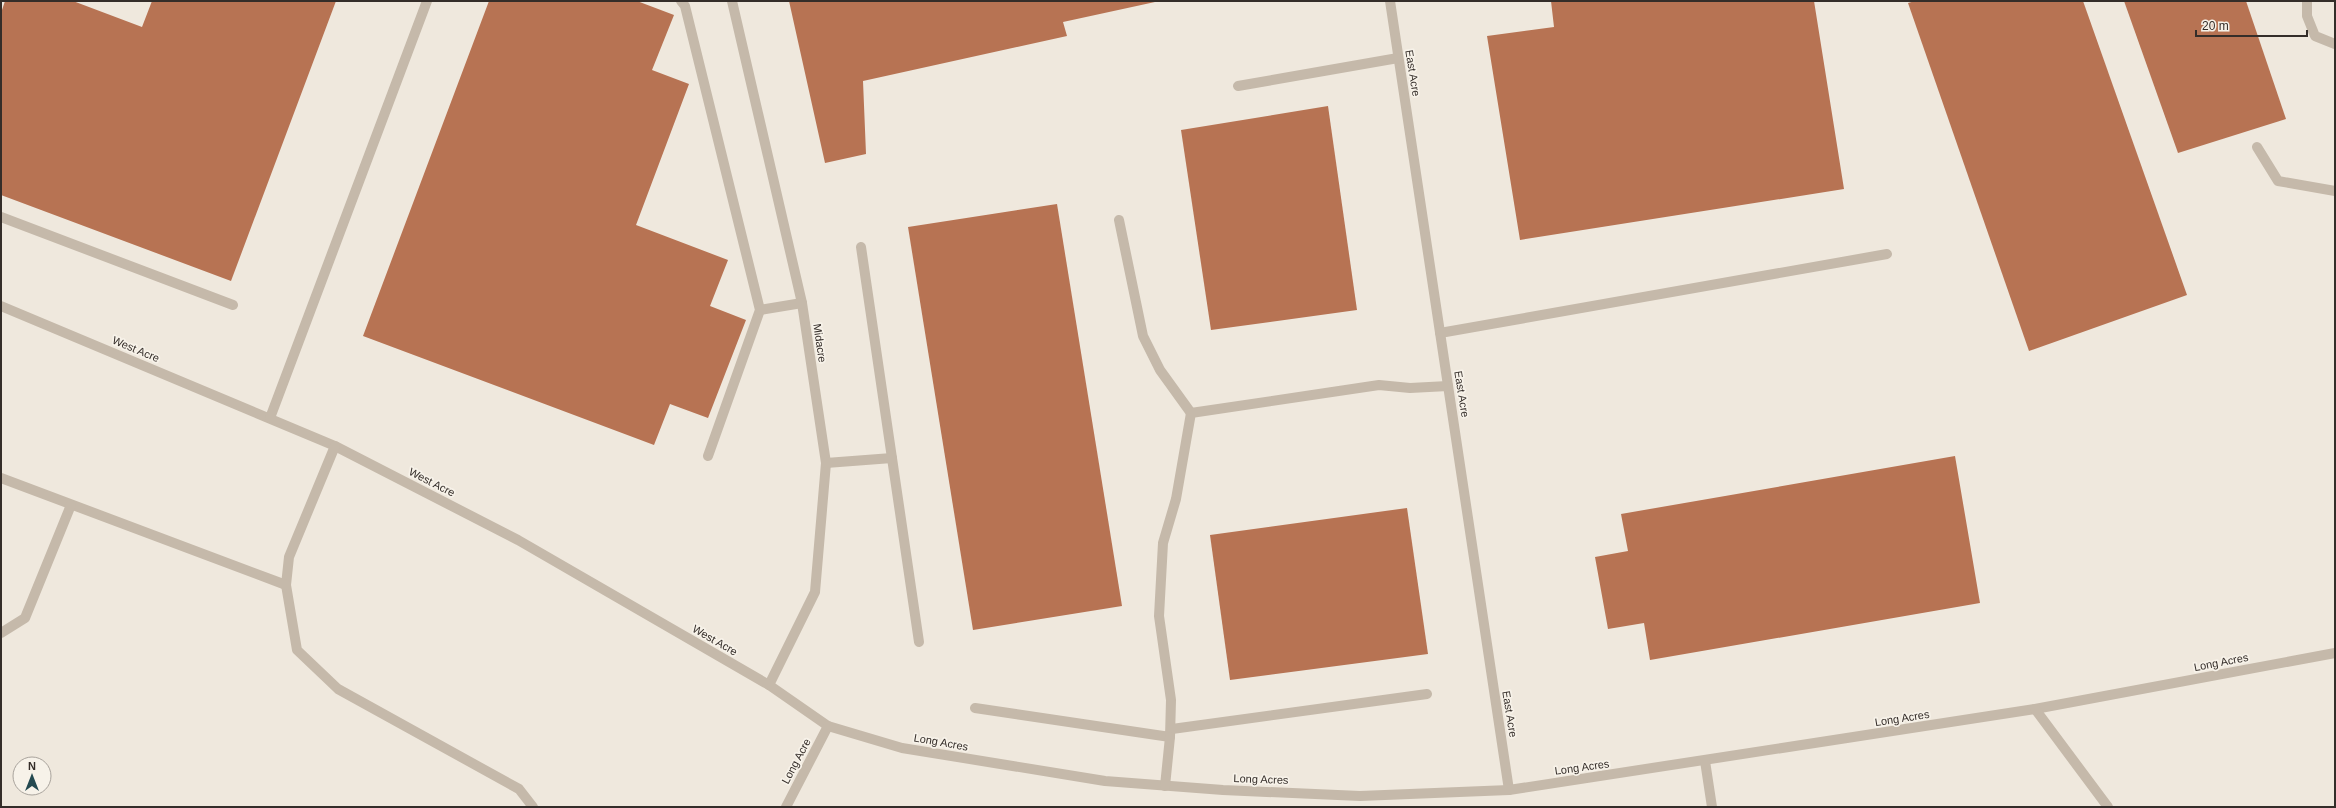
<svg xmlns="http://www.w3.org/2000/svg" width="2336" height="808" font-family="Helvetica,sans-serif">
	<rect width="100%" height="100%" fill="#efe8dd"/>
	<g fill="#b77353">
		<polygon points="5,1 73,1 142,27 152,1 336,1 231,281 1,195 1,13"/>
		<polygon points="489,1 637,1 674,15 652,70 689,84 636,225 728,260 710,306 746,320 708,418 670,404 654,445 363,336"/>
		<polygon points="789,1 1155,1 1155,2 1063,22 1067,36 863,81 866,154 825,163"/>
		<polygon points="1551,1 1814,1 1844,189 1520,240 1487,36 1554,27"/>
		<polygon points="1915,1 2083,1 2187,295 2029,351 1908,3"/>
		<polygon points="2124,1 2246,1 2286,119 2178,153"/>
		<polygon points="1328,106 1357,310 1211,330 1181,130"/>
		<polygon points="1057,204 1122,606 973,630 908,227"/>
		<polygon points="1955,456 1980,603 1650,660 1644,623 1608,629 1595,557 1628,551 1621,514"/>
		<polygon points="1407,508 1428,654 1230,680 1210,535"/>
	</g>
	<g fill="none" stroke-linecap="round" stroke-linejoin="round">
		<g stroke="#c5b9aa" stroke-width="10">
			<polyline points="681,1 685,6 760,310 708,456"/>
			<polyline points="732,1 802,303 826,463 815,592 769,685"/>
			<polyline points="1390,1 1509,790"/>
			<polyline points="2307,1 2307,16 2315,36 2335,44"/>
			<polyline points="1238,86 1398,58"/>
			<polyline points="2257,147 2278,181 2335,191"/>
			<polyline points="1,217 233,305"/>
			<polyline points="1119,220 1143,336 1160,370 1191,413"/>
			<polyline points="861,247 919,642"/>
			<polyline points="1,306 335,446 518,540 769,685 828,726 902,748 1105,781 1223,790 1360,796 1509,790 2035,709 2335,653"/>
			<polyline points="760,310 802,303"/>
			<polyline points="1440,333 1887,254"/>
			<polyline points="270,418 427,1"/>
			<polyline points="335,446 289,557 286,585 297,650 338,689 519,789 533,807"/>
			<polyline points="826,463 892,458"/>
			<polyline points="1,478 286,585"/>
			<polyline points="1,633 25,618 71,505"/>
			<polyline points="975,708 1170,737 1171,700 1159,616 1163,543 1176,499 1191,413 1379,385 1410,388 1448,386"/>
			<polyline points="2035,709 2108,807"/>
			<polyline points="1172,729 1427,694"/>
			<polyline points="1705,761 1712,807"/>
			<polyline points="1165,786 1170,737"/>
			<polyline points="786,807 828,726"/>
		</g>
	</g>
	<g text-anchor="middle" stroke-width="3.5" stroke-linejoin="round" paint-order="stroke">
		<g font-size="11" fill="#342d29" stroke="#f7f2e9">
			<text transform="translate(1413 73) rotate(81)" y="4">East Acre</text>
			<text transform="translate(820 343) rotate(82)" y="4">Midacre</text>
			<text transform="translate(136 349) rotate(23)" y="4">West Acre</text>
			<text transform="translate(1462 394) rotate(81)" y="4">East Acre</text>
			<text transform="translate(432 482) rotate(27)" y="4">West Acre</text>
			<text transform="translate(715 640) rotate(30)" y="4">West Acre</text>
			<text transform="translate(2221 662) rotate(-11)" y="4">Long Acres</text>
			<text transform="translate(1510 714) rotate(81)" y="4">East Acre</text>
			<text transform="translate(1902 718) rotate(-9)" y="4">Long Acres</text>
			<text transform="translate(941 742) rotate(10)" y="4">Long Acres</text>
			<text transform="translate(796 761) rotate(-62)" y="4">Long Acre</text>
			<text transform="translate(1582 767) rotate(-8)" y="4">Long Acres</text>
			<text transform="translate(1261 779) rotate(2)" y="4">Long Acres</text>
		</g>
	</g>
	<rect width="2336" height="808" fill="none" stroke="#342d29" stroke-width="4"/>
	<g transform="translate(32 776)"><circle r="19" fill="#f7f2e9" stroke="#a9a39c"/>
	<path d="M0-3L7 15L0 10L-7 15Z" fill="#244950"/>
	<text y="-6" font-size="11" font-weight="bold" text-anchor="middle" fill="#342d29">N</text>
	</g>
	<path d="M2196 30v6h111v-6" fill="none" stroke="#342d29" stroke-width="2"/>
	<text x="2202" y="30" font-size="12" fill="#342d29" stroke="#f7f2e9" stroke-width="3" paint-order="stroke">20 m</text>
</svg>
